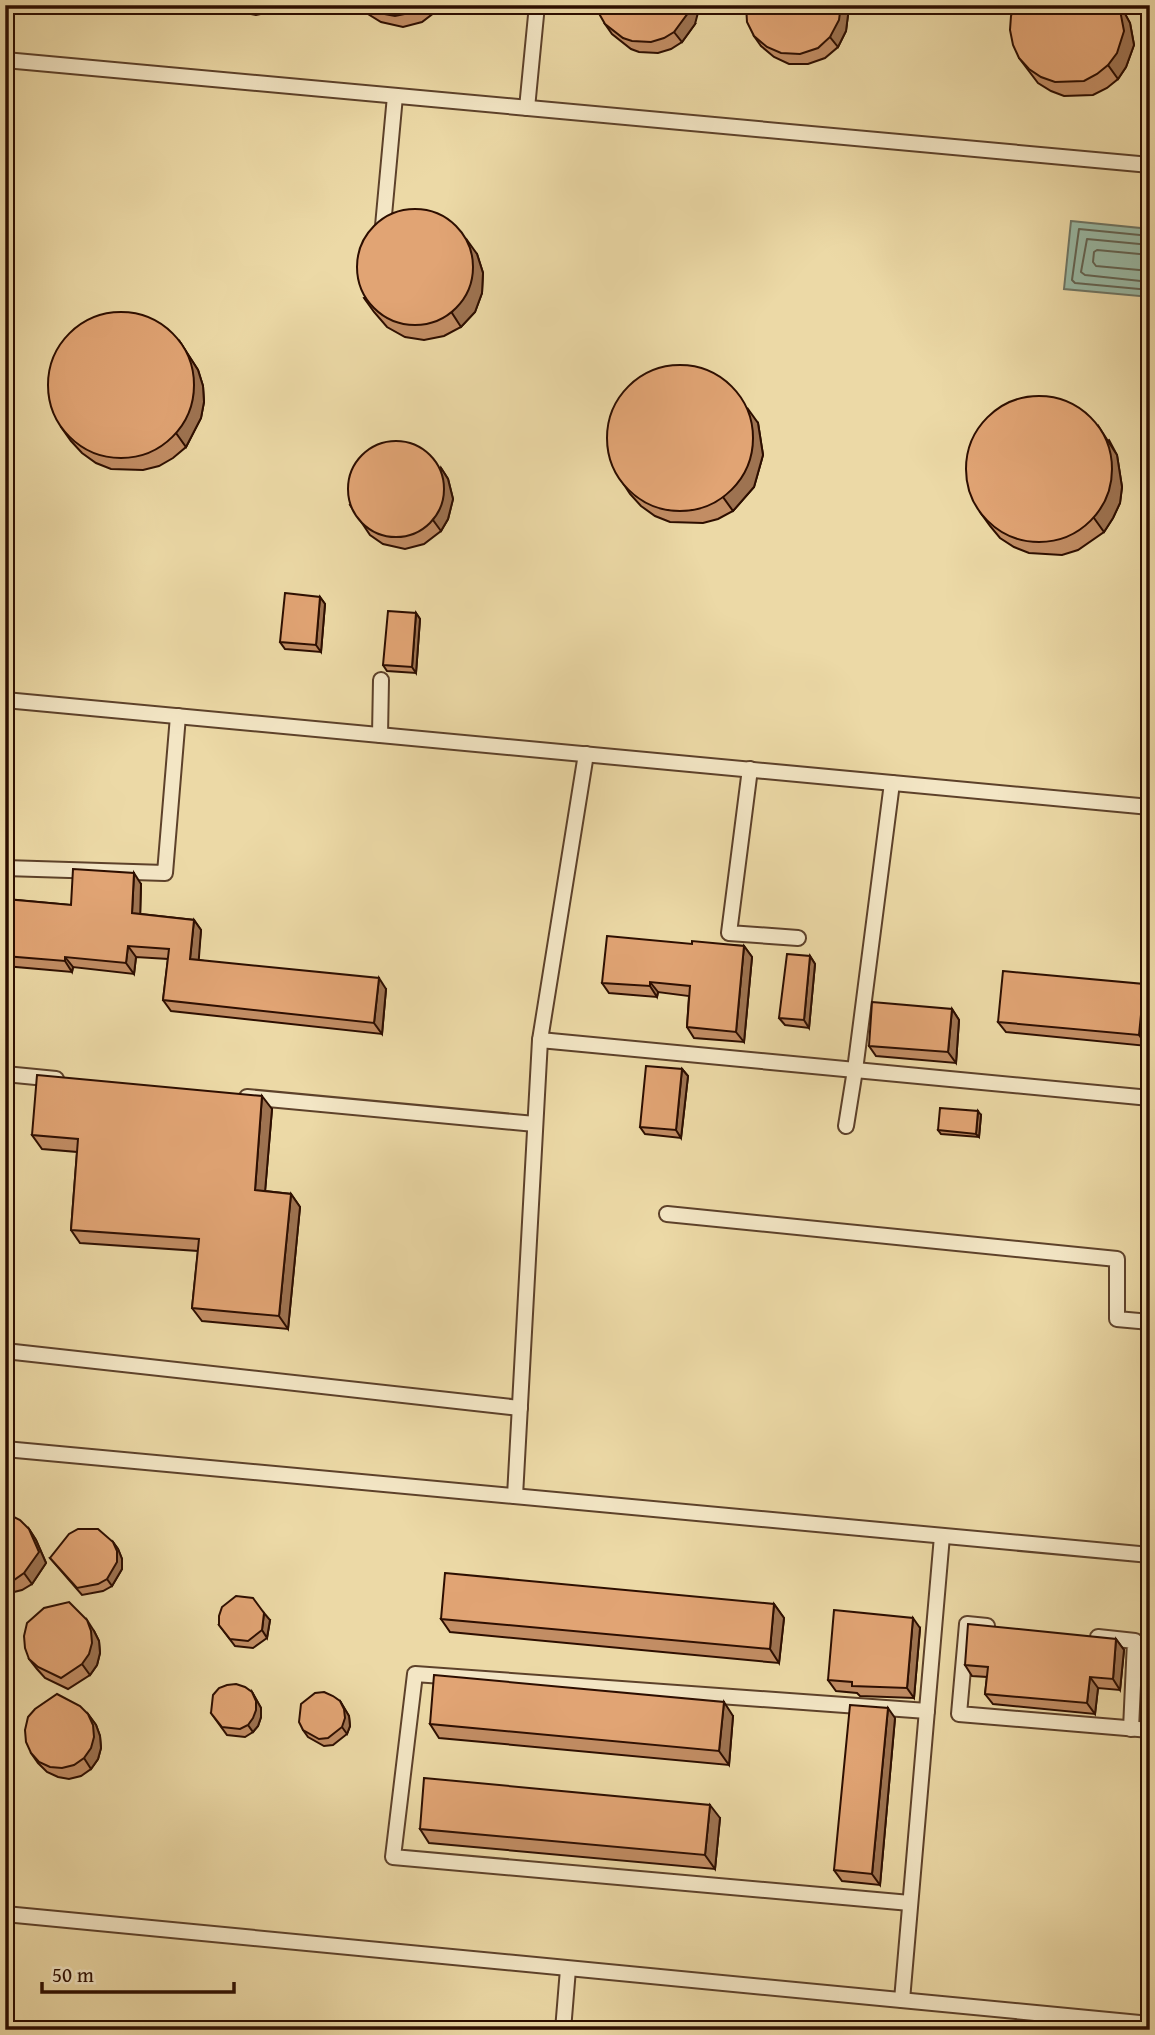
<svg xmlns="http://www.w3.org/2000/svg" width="1155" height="2035" font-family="'Gentium Book Plus',serif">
	<rect width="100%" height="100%" fill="#ecd9a6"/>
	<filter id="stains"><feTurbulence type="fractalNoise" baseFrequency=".00286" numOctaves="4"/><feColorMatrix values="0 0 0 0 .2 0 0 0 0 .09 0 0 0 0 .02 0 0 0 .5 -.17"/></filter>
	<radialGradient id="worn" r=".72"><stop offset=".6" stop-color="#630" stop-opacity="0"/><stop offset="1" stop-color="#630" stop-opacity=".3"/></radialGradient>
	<polygon fill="#99baa6" stroke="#6e7564" stroke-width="2" points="1071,221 1150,229 1150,297 1064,289"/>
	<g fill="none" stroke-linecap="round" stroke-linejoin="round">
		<g stroke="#636453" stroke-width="2">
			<polyline points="1150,236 1079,229 1072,280 1075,283 1150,290"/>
			<polyline points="1150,245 1087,239 1081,272 1085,275 1150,282"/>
			<polyline points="1150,255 1097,250 1094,252 1093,262 1096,266 1150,271"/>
		</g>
		<defs>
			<g id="lane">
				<polyline points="5,60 1150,165"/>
				<polyline points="527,108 537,5"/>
				<polyline points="383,226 395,96"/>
				<polyline points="5,700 1150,807"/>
				<polyline points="380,735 381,680"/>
				<polyline points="750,769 729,933 798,938"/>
				<polyline points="5,868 165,873 178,716"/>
				<polyline points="540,1040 586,754"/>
				<polyline points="5,1074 56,1079"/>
				<polyline points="247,1097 535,1124"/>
				<polyline points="846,1126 855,1070 892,783"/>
				<polyline points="667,1214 1117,1259 1117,1319 1150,1322"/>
				<polyline points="5,1351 520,1408"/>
				<polyline points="5,1449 1150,1555"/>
				<polyline points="515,1496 540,1040 1150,1098"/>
				<polyline points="987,1626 967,1624 959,1714 1150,1730"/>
				<polyline points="1098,1637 1135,1641 1131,1729"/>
				<polyline points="910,1903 393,1857 415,1674 927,1711"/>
				<polyline points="5,1914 1150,2024"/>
				<polyline points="902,2000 942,1536"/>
				<polyline points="563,2030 568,1969"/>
			</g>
		</defs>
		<use href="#lane" stroke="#5d412a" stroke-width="18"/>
		<use href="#lane" stroke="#f3e6c5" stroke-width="14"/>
	</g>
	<g fill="#c28d64" stroke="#2d0e00" stroke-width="2">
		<polygon points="226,5 282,5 275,11 256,15 235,11"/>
		<polygon points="362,5 441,5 439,9 422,22 403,27 381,22 368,14"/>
		<polygon points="1015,5 1120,5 1130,23 1134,45 1126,67 1118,79 1107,88 1093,95 1064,96 1051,91 1038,83 1019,58"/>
		<polygon points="849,7 846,31 838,47 825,58 808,64 789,64 774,57 761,46 754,36"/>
		<polygon points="605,24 695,24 682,42 671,49 658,53 639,52 631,49 612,34"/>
		<polygon points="477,254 483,273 482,293 475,312 461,327 444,336 424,340 405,337 387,327 374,312 364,298"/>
		<polygon points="180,342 198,370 203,386 204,402 201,418 186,447 173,458 159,466 143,470 111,469 96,463 82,453 71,441 61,427"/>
		<polygon points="758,423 763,455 754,487 733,511 718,519 703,523 670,522 655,516 641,506 630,494 621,480"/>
		<polygon points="1109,440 1117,455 1122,487 1120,503 1113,518 1104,532 1078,550 1062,555 1029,553 1014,547 1000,538 990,526 980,512"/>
		<polygon points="441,468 448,479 453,499 448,519 441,531 424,544 405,549 383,544 370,535 350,505"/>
		<polygon points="320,597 325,604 321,652 285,649 280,642"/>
		<polygon points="416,613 420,619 416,673 387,671 383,665"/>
		<polygon points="141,884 140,914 194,920 201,930 198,960 386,989 382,1034 171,1011 163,1000 168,959 136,957 134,974 73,967 72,972 5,966 5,886 8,890 7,899 71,905"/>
		<polygon points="692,944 744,946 752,957 744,1042 694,1038 687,1027 689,996 658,992 657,997 609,993 602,983"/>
		<polygon points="810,956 815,964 809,1028 785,1025 779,1018"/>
		<polygon points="1144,984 1150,992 1150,1015 1147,1046 1006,1032 998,1022"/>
		<polygon points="952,1009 959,1020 956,1063 876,1056 869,1046"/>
		<polygon points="682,1069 688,1076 681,1138 645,1134 640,1127"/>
		<polygon points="272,1109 265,1191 291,1194 300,1207 288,1329 202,1321 192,1308 198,1251 80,1243 71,1230 77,1152 42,1149 32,1135"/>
		<polygon points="981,1115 979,1137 941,1134 938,1130"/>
		<polygon points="5,1515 29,1529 36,1540 46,1563 32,1584 22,1590 10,1593 5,1593"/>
		<polygon points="113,1542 118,1549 122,1559 122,1569 112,1586 103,1591 82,1595 50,1558"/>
		<polygon points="774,1604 784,1618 779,1663 450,1632 441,1619"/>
		<polygon points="270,1620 267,1638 253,1648 235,1646 219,1625"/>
		<polygon points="920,1628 914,1698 860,1696 857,1693 836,1691 828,1680"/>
		<polygon points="94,1631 99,1641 100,1653 97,1665 90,1675 68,1689 45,1678 37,1669 29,1659"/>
		<polygon points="1116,1639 1124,1650 1120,1690 1098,1688 1095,1714 993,1704 985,1694 987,1677 972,1676 965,1665"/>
		<polygon points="252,1692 261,1708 261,1717 258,1726 253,1732 245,1737 227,1735 211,1713"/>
		<polygon points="340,1701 349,1716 350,1726 347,1734 333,1745 324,1746 308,1737 303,1730"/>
		<polygon points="88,1714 96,1725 100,1736 101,1748 98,1759 91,1769 81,1776 69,1779 58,1777 47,1772 38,1763 31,1753"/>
		<polygon points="733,1716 729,1765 439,1738 430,1724"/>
		<polygon points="895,1718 880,1885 842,1881 834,1870"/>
		<polygon points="720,1818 715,1869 429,1843 420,1829"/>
	</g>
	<g fill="#9e7351" stroke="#2d0e00" stroke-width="2">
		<polygon points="690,5 700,5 695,24 682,42 674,32"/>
		<polygon points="841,5 848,5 849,7 846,31 838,47 830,37"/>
		<polygon points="1118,5 1120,5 1123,10 1130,23 1134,45 1126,67 1118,79 1108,65"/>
		<polygon points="467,240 477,254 483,273 482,293 475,312 461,327 452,313"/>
		<polygon points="180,342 198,370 203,386 204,402 201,418 186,447 176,433"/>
		<polygon points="748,409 758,423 763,455 754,487 733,511 723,497"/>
		<polygon points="1099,427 1117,455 1122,487 1120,503 1113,518 1104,532 1094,518"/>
		<polygon points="441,468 448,479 453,499 448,519 441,531 433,520"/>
		<polygon points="320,597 325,604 321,652 316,645"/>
		<polygon points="416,613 420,619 416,673 412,667"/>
		<polygon points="134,873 141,884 140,924 132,913"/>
		<polygon points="5,886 8,890 6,909 5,909"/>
		<polygon points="194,920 201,930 198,970 190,959"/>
		<polygon points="128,946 136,957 134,974 126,963"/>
		<polygon points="744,946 752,957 744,1042 736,1032"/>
		<polygon points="810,956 815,964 809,1028 804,1020"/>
		<polygon points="65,957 73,967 72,972 65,961"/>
		<polygon points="379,978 386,989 382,1034 374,1023"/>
		<polygon points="650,982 658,992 657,997 650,986"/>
		<polygon points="1144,984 1150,992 1150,1015 1147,1046 1139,1035"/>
		<polygon points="952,1009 959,1020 956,1063 948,1052"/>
		<polygon points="682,1069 688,1076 681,1138 676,1130"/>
		<polygon points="262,1096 272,1109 264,1204 255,1190"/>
		<polygon points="978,1111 981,1115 979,1137 976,1134"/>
		<polygon points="291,1194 300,1207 288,1329 279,1316"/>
		<polygon points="29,1529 36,1540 46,1563 32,1584 24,1573"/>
		<polygon points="113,1542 118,1549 122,1559 122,1569 112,1586 107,1579"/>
		<polygon points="774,1604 784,1618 779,1663 770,1649"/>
		<polygon points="264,1613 270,1620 267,1638 262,1630"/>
		<polygon points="913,1618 920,1628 914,1698 907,1688"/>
		<polygon points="87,1620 94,1631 99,1641 100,1653 97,1665 90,1675 82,1664"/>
		<polygon points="1116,1639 1124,1650 1120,1690 1113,1679"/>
		<polygon points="1090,1677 1098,1688 1095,1714 1087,1703"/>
		<polygon points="252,1692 261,1708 261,1717 258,1726 253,1732 248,1725"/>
		<polygon points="340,1701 349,1716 350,1726 347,1734 342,1727"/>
		<polygon points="724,1702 733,1716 729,1765 719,1751"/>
		<polygon points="888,1708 895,1718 880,1885 872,1874"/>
		<polygon points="88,1714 96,1725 100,1736 101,1748 98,1759 91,1769 84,1758"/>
		<polygon points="710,1805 720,1818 715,1869 705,1855"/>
	</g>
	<g fill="#e1a474" stroke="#2d0e00" stroke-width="2">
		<polygon points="364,5 423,5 414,12 395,16 374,12"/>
		<polygon points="597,5 690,5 688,13 674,32 664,38 651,42 632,41 623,38 605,24 597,10"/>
		<polygon points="746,5 841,5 839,20 830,37 818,48 800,54 781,53 767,47 754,36 747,22"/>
		<polygon points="1015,5 1118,5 1120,10 1124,31 1117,53 1108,65 1097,74 1084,81 1055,82 1041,77 1029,69 1019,58 1013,45 1010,30 1011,16"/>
		<circle cx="415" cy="267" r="58"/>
		<circle cx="121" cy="385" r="73"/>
		<circle cx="680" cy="438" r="73"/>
		<circle cx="1039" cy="469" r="73"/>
		<circle cx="396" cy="489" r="48"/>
		<polygon points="285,593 320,597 316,645 280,642"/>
		<polygon points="388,611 416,613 412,667 383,665"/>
		<polygon points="73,869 134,873 132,913 194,920 190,959 379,978 374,1023 163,1000 169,949 128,946 126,963 65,957 65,961 5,956 5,899 71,905"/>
		<polygon points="607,936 692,944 692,941 744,946 736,1032 687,1027 690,986 650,982 650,986 602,983"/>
		<polygon points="787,954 810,956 804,1020 779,1018"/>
		<polygon points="1003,971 1144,984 1139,1035 998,1022"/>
		<polygon points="872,1002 952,1009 948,1052 869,1046"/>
		<polygon points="646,1066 682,1069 676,1130 640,1127"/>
		<polygon points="37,1075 262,1096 255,1190 291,1194 279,1316 192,1308 199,1239 71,1230 78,1139 32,1135"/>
		<polygon points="940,1108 978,1111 976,1134 938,1130"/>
		<polygon points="5,1515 10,1515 20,1520 29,1529 39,1552 24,1573 14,1580 5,1582"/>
		<polygon points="78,1529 98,1529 113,1542 117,1551 117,1562 107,1579 98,1584 77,1588 50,1558 69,1534"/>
		<polygon points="445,1573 774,1604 770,1649 441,1619"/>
		<polygon points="236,1596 253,1598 264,1613 262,1630 248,1641 230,1639 219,1625 219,1616 222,1607"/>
		<polygon points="69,1602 87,1620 91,1631 92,1643 89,1654 82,1664 61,1678 38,1667 29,1659 25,1648 24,1636 27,1623 44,1608"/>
		<polygon points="834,1610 913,1618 907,1688 852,1686 852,1682 828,1680"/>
		<polygon points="968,1624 1116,1639 1113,1679 1090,1677 1087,1703 985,1694 988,1667 965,1665"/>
		<polygon points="434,1675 724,1702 719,1751 430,1724"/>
		<polygon points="236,1684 245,1687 252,1692 256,1701 256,1710 253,1718 248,1725 240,1729 222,1727 211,1713 213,1695 219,1688 227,1685"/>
		<polygon points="324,1692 333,1696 340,1701 344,1709 345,1718 342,1727 328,1738 319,1739 303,1730 299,1722 301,1704 315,1693"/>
		<polygon points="57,1694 80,1706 88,1714 93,1725 94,1737 91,1748 84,1758 74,1765 62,1768 50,1767 39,1762 31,1753 26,1742 25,1730 28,1717 35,1709"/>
		<polygon points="850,1705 888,1708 872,1874 834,1870"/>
		<polygon points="424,1778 710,1805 705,1855 420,1829"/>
	</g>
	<rect width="1155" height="2035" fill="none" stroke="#ecd9a6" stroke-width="28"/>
	<rect x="7" y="7" width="1141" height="2021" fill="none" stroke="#2d0e00" stroke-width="3.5"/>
	<rect x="14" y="14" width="1127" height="2007" fill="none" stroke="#2d0e00" stroke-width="2"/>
	<path d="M42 1982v10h192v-10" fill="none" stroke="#2d0e00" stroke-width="3.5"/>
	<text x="52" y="1982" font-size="21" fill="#2d0e00" stroke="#f3e6c5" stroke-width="5" paint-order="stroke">50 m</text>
	<rect width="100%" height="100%" filter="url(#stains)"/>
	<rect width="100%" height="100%" fill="url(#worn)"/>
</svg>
